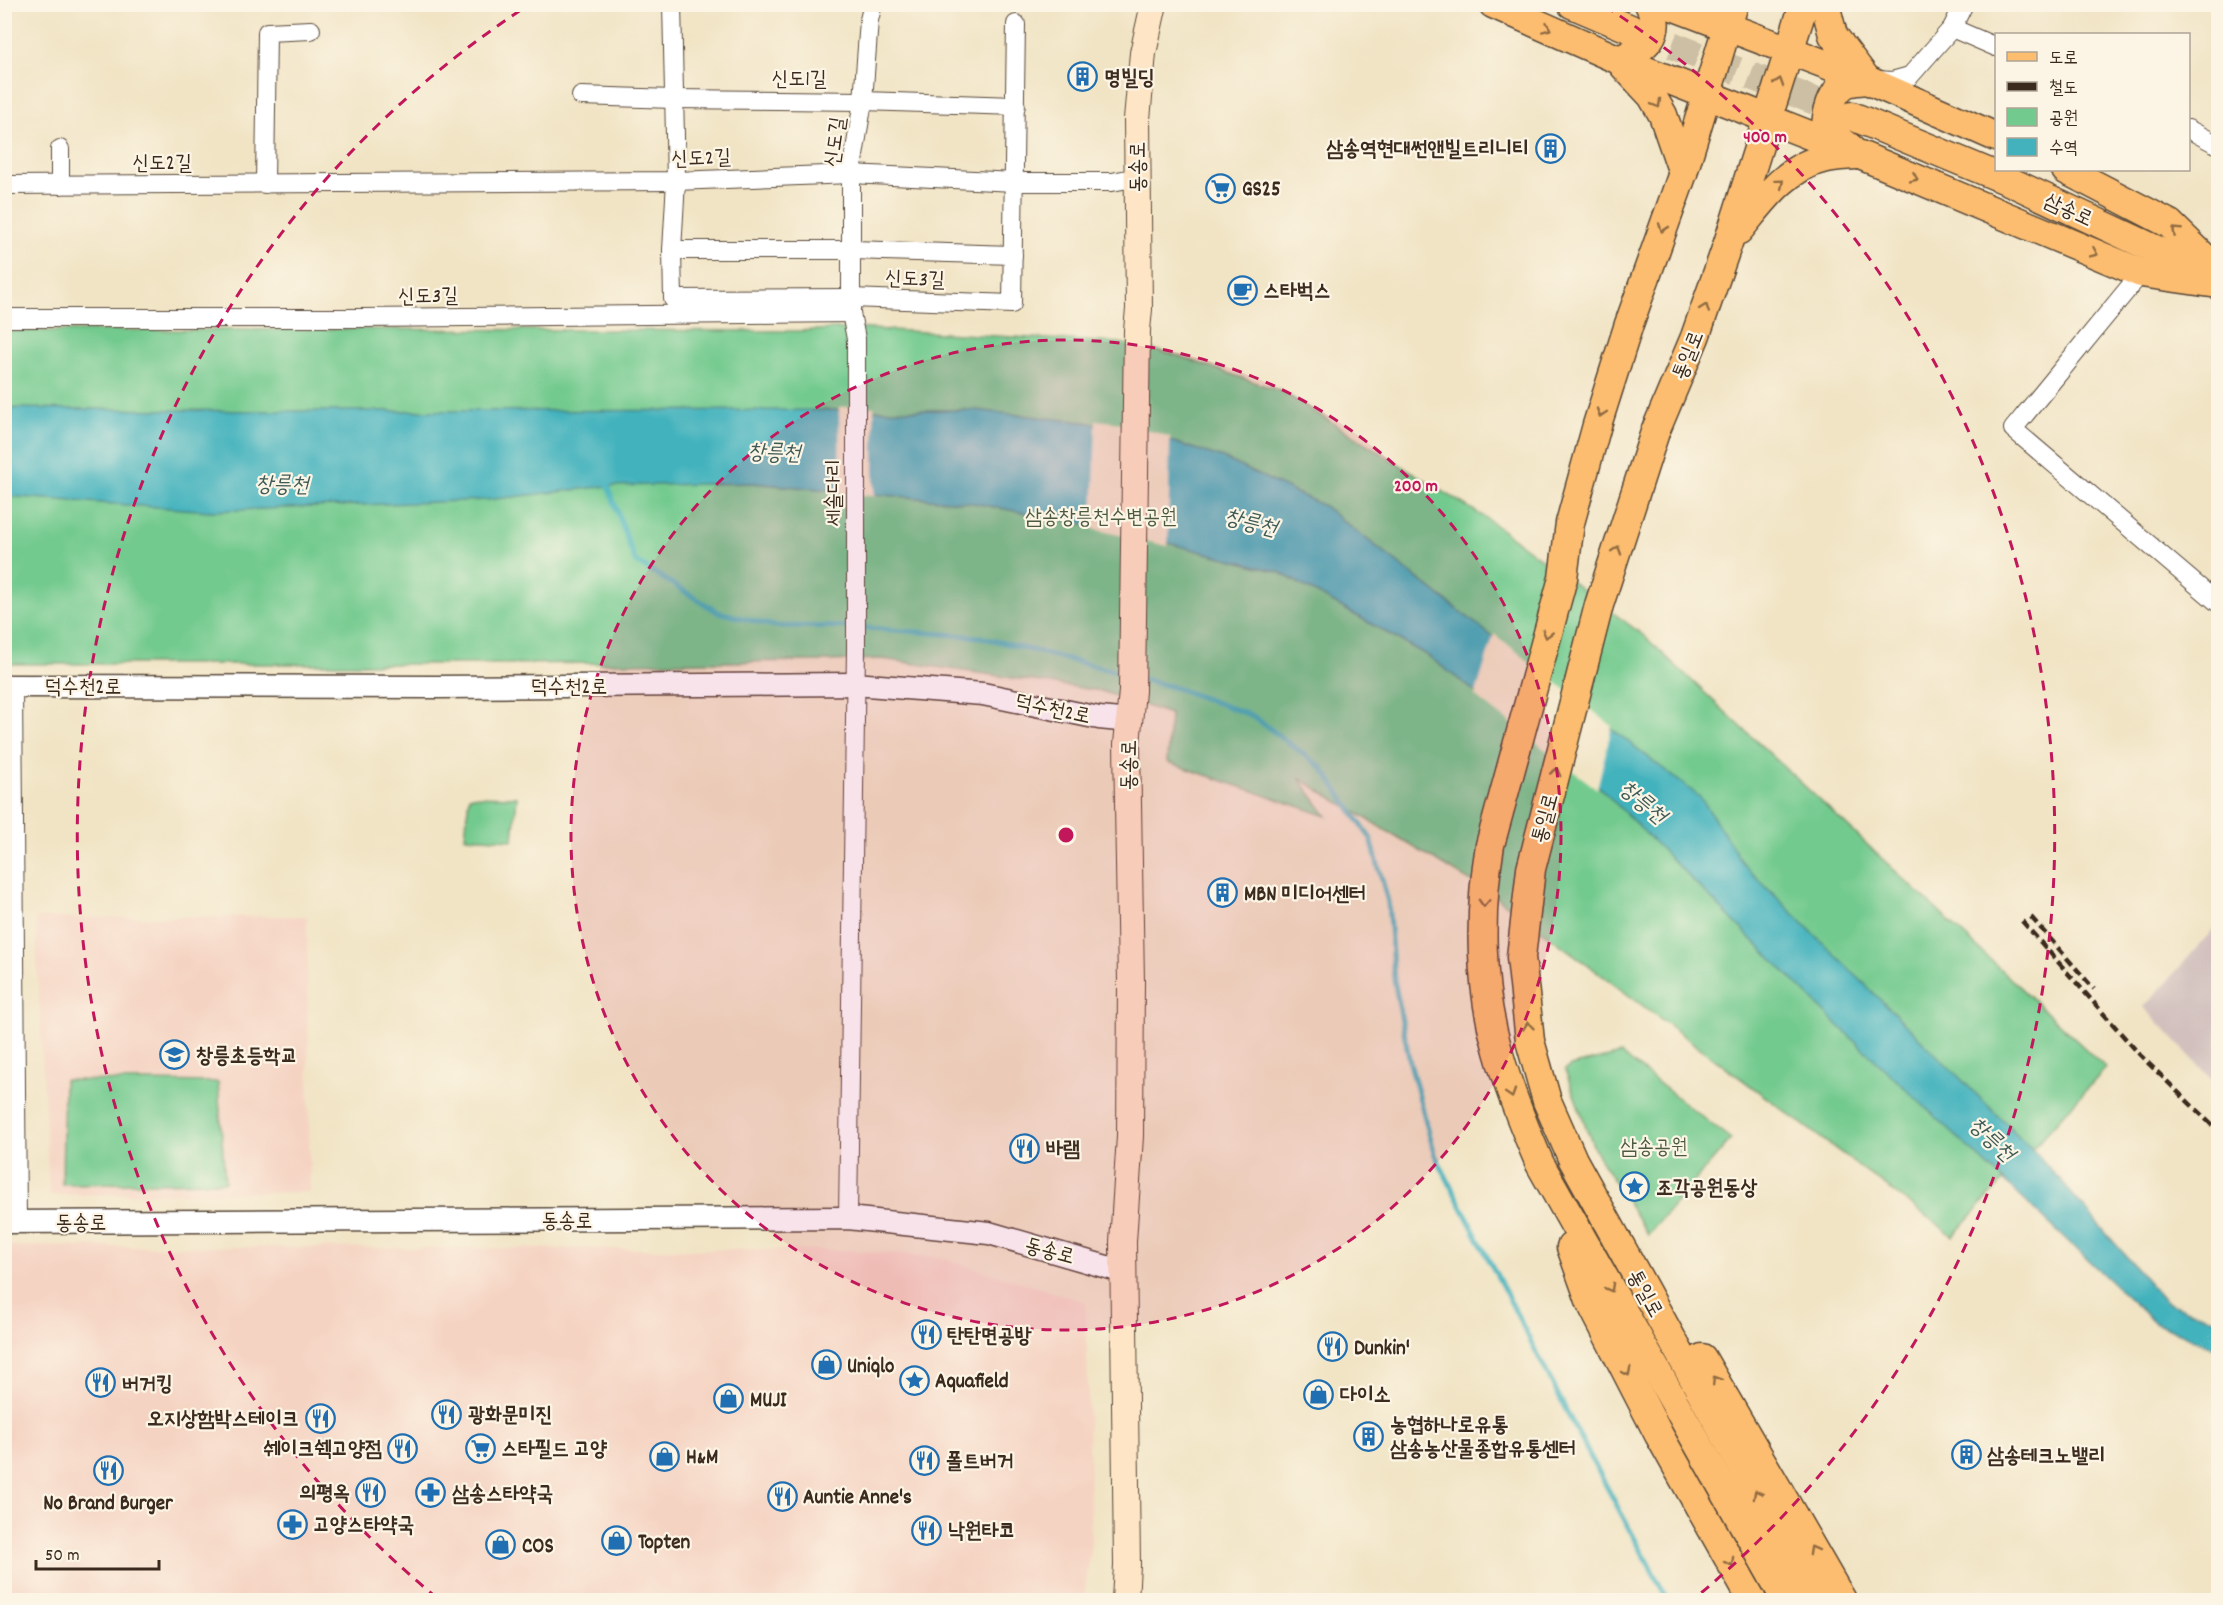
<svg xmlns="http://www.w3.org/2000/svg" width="2223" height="1605" font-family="Dekko,'Poor Story',sans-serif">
	<rect width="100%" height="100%" fill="#fcf5e5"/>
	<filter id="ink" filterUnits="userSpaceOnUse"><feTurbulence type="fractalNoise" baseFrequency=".0167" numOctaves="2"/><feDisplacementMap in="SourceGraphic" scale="12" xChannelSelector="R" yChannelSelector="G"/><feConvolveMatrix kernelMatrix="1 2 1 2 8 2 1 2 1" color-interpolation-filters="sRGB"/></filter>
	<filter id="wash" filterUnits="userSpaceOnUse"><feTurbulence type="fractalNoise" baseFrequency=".008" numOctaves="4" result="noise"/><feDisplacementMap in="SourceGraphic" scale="24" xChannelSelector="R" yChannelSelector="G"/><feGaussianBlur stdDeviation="1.35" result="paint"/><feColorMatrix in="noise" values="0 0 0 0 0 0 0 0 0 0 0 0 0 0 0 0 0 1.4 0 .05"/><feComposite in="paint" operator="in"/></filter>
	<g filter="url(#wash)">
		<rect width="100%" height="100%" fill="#f1e4c5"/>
		<g fill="#f5d3c2">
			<polygon points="307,916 310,1192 49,1195 35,918"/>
			<polygon points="5,1246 847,1250 939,1257 1086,1302 1091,1543 1084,1600 5,1600"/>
		</g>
		<polygon fill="#d1c0bd" points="2218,924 2218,1086 2144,1007"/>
		<g fill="#73ca8f" stroke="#577a56" stroke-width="1.5">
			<polygon points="854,328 1119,343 1173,354 1283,392 1486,518 1643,635 2106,1068 1953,1236 1495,896 1299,778 1327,816 1167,762 1170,714 1101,691 882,659 826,661 499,664 5,664 4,331 352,329 797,331"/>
			<polygon points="469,796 517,797 513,840 465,837"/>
			<polygon points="1621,1054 1731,1139 1648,1235 1595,1151 1565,1070 1570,1066"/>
			<polygon points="64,1080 218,1082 225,1182 62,1184"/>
		</g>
		<polygon fill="#43b2bd" stroke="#3f6e6e" stroke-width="1.5" points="4,408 259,411 976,410 1127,427 1223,458 1324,506 1701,798 1744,865 2038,1155 2167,1303 2218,1320 2218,1350 2153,1321 1842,1029 1596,784 1428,656 1279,572 1126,532 973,503 752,483 608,486 486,500 211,511 5,496"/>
		<g fill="#f1e4c5">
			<polygon points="839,407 874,407 874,496 840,493"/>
			<polygon points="1096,420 1128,424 1170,437 1168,546 1093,529"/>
			<polygon points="1494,634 1612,726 1597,789 1475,696"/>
		</g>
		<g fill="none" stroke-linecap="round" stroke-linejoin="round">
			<g stroke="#43b2bd" stroke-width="5">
				<polyline points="606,480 635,561 718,612 774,626 855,627 980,637 1125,674"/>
				<polyline points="1139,678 1176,688 1253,716 1322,768 1371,839 1388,902 1394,979 1410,1063 1435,1155 1583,1443 1668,1600"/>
			</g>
		</g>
	</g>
	<g filter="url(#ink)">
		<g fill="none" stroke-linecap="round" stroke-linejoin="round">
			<polyline stroke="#cdbfa4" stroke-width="28" stroke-dasharray="28 14" stroke-linecap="butt" points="1633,30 1851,115"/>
			<defs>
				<g id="minor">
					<polyline points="672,4 676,181 672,250 673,299 851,298 1012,304 1016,24"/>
					<polyline points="1952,28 1996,47"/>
					<polyline points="1877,80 1892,81 1910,76 1952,28 1964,4"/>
					<polyline points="581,96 673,99 863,101 1016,106"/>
					<polyline points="2188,129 2218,145"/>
					<polyline points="60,149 60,185"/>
					<polyline points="265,184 267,32 311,30"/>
					<polyline points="4,185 676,181 851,174 1015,182 1112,182 1138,177"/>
					<polyline points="672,250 852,250 1013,255"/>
					<polyline points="2141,273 2013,429 2218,603"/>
					<polyline points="4,318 362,318 851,313"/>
					<polyline points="13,686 17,1223"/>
					<polyline points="848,1218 856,648 856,339 851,313 851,174 863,101 869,20 873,4"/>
				</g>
				<g id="tertiary">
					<polyline points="4,686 436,687 854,684 983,694 1099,718 1130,721"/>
					<polyline points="4,1222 848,1218 989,1233 1124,1272"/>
				</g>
				<polyline id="secondary" points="1125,1600 1127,1565 1123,1242 1130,1136 1131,982 1127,744 1132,691 1137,330 1139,309 1137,119 1143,53 1154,4"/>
				<g id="primary">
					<polyline points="1493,4 1619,60 1860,155 2141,273 2218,284"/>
					<polyline points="1572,4 1633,30"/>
					<polyline points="1667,4 1867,80 1996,137"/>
					<path d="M1734,4L1683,173L1629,324L1597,425L1570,523L1563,578L1490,845C1479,911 1479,986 1498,1051C1509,1090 1524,1127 1540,1164L1786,1600"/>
					<polyline points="1804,4 1728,243 1695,337 1655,432 1599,605 1531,869 1521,957 1530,1041 1547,1101 1573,1160 1816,1600"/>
					<polyline points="1825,4 1833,35 1867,80"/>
					<path d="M1619,60C1644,49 1665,34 1649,4"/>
					<polyline points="1624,66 1652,96 1663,115 1683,173"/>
					<polyline points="1852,116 2011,182 2206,273"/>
					<path d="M1849,147L1826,130C1826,114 1831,91 1847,83C1853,81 1861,81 1867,80"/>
					<polyline points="2066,170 2170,224 2217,270"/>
					<path d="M1739,230C1762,202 1786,167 1823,159C1834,156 1845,156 1856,155"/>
					<polyline points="1571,1247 1591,1303 1659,1435 1752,1600"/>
					<polyline points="1702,1358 1842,1600"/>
				</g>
			</defs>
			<use href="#minor" stroke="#564637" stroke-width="20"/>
			<use href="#tertiary" stroke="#564637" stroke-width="25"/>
			<use href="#secondary" stroke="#564637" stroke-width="28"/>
			<use href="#primary" stroke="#564637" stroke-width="31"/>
			<use href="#minor" stroke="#fff" stroke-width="18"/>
			<use href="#tertiary" stroke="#fff" stroke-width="22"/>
			<use href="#secondary" stroke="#fee5c5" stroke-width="26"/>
			<use href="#primary" stroke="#fcbd6f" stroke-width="28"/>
			<g stroke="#3b2a1e" stroke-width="4.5" stroke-dasharray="9 4.5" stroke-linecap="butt">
				<polyline points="2031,917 2094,989"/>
				<polyline points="2022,921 2140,1055 2218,1131"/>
			</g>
		</g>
		<defs><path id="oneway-chevron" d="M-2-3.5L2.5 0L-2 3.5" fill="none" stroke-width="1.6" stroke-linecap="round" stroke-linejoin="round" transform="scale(1.5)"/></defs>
		<g stroke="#926c42">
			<use href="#oneway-chevron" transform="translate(1547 28) rotate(24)"/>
			<use href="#oneway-chevron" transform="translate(1779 82) rotate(-72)"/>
			<use href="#oneway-chevron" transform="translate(1657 104) rotate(60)"/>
			<use href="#oneway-chevron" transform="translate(1914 178) rotate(23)"/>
			<use href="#oneway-chevron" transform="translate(1780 183) rotate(-40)"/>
			<use href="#oneway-chevron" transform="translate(1663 228) rotate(109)"/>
			<use href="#oneway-chevron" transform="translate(2176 231) rotate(-137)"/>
			<use href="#oneway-chevron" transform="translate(2094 253) rotate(23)"/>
			<use href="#oneway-chevron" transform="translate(1705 308) rotate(-70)"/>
			<use href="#oneway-chevron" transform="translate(1601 413) rotate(108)"/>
			<use href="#oneway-chevron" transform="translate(1617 550) rotate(-72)"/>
			<use href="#oneway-chevron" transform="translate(1547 634) rotate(105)"/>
			<use href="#oneway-chevron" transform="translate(1556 772) rotate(-75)"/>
			<use href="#oneway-chevron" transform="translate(1484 903) rotate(92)"/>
			<use href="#oneway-chevron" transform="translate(1528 1026) rotate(-96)"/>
			<use href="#oneway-chevron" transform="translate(1511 1094) rotate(72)"/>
			<use href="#oneway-chevron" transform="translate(1610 1288) rotate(61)"/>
			<use href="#oneway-chevron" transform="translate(1627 1372) rotate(63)"/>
			<use href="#oneway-chevron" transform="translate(1716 1380) rotate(-122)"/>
			<use href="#oneway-chevron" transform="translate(1757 1494) rotate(-119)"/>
			<use href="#oneway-chevron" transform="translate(1813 1550) rotate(-119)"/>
			<use href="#oneway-chevron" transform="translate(1730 1562) rotate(61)"/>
		</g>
	</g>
	<circle cx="1066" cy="835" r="495" fill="#c2185b" fill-opacity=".12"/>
	<g fill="none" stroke="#c2185b" stroke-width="3" stroke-dasharray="10 8">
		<circle cx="1066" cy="835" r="495"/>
		<path d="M437 1598A989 989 0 0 1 527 6M1605 6A989 989 0 0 1 1695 1598"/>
	</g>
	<defs>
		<symbol id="building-ring" viewBox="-11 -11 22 22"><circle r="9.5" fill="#fcf5e5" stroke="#1f6fb2" stroke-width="1.5"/><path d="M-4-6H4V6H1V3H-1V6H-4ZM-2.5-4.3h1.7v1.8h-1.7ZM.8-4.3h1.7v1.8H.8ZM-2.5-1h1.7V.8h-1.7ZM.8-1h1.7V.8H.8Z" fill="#1f6fb2"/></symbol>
		<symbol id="supermarket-ring" viewBox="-11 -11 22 22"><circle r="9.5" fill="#fcf5e5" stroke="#1f6fb2" stroke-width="1.5"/><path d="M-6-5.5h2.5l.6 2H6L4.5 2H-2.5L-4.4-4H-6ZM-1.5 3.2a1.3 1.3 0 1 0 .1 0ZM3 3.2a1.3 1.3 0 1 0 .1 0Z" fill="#1f6fb2"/></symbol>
		<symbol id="cafe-ring" viewBox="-11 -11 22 22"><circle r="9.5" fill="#fcf5e5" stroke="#1f6fb2" stroke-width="1.5"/><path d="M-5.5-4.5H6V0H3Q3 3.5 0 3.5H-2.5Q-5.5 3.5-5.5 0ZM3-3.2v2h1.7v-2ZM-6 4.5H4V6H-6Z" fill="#1f6fb2"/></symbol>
		<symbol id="school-ring" viewBox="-11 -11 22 22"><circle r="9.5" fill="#fcf5e5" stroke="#1f6fb2" stroke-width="1.5"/><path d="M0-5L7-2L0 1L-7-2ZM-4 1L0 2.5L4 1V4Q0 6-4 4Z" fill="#1f6fb2"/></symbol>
		<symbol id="restaurant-ring" viewBox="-11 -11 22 22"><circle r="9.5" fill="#fcf5e5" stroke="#1f6fb2" stroke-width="1.5"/><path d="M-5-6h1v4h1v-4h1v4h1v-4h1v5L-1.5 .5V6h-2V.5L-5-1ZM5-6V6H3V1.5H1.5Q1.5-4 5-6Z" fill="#1f6fb2"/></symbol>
		<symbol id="sight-ring" viewBox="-11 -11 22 22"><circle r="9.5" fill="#fcf5e5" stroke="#1f6fb2" stroke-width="1.5"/><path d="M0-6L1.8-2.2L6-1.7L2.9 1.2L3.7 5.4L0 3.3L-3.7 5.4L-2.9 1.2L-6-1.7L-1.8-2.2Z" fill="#1f6fb2"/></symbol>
		<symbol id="shop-ring" viewBox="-11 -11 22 22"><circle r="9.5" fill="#fcf5e5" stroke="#1f6fb2" stroke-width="1.5"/><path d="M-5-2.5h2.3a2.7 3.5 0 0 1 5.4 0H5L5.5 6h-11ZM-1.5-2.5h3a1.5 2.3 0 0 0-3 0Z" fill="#1f6fb2"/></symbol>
		<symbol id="pharmacy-ring" viewBox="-11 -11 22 22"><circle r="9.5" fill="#fcf5e5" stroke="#1f6fb2" stroke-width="1.5"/><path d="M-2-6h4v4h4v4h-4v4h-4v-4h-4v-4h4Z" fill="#1f6fb2"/></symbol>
	</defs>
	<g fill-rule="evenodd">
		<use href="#building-ring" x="1066" y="60" width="33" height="33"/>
		<use href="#building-ring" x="1534" y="132" width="33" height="33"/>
		<use href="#supermarket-ring" x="1204" y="172" width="33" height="33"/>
		<use href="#cafe-ring" x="1226" y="274" width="33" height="33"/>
		<use href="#building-ring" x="1206" y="876" width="33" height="33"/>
		<use href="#school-ring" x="158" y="1038" width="33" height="33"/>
		<use href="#restaurant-ring" x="1008" y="1132" width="33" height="33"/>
		<use href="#sight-ring" x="1618" y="1170" width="33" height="33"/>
		<use href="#restaurant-ring" x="910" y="1318" width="33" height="33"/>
		<use href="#restaurant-ring" x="1316" y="1330" width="33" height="33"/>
		<use href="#shop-ring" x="810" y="1348" width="33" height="33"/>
		<use href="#sight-ring" x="898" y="1364" width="33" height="33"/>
		<use href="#restaurant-ring" x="84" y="1366" width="33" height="33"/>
		<use href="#shop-ring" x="1302" y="1378" width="33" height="33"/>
		<use href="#shop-ring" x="712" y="1382" width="33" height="33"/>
		<use href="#restaurant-ring" x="430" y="1398" width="33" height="33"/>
		<use href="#restaurant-ring" x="304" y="1402" width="33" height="33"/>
		<use href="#building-ring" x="1352" y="1420" width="33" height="33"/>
		<use href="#restaurant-ring" x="386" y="1432" width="33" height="33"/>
		<use href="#supermarket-ring" x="464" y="1432" width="33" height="33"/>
		<use href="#building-ring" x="1950" y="1438" width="33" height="33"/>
		<use href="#shop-ring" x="648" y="1440" width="33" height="33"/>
		<use href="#restaurant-ring" x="908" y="1444" width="33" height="33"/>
		<use href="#restaurant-ring" x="92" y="1454" width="33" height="33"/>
		<use href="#restaurant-ring" x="354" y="1476" width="33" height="33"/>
		<use href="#pharmacy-ring" x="414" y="1476" width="33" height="33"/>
		<use href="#restaurant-ring" x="766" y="1480" width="33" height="33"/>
		<use href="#pharmacy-ring" x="276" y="1508" width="33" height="33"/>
		<use href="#restaurant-ring" x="910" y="1514" width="33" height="33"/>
		<use href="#shop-ring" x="600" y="1524" width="33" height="33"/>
		<use href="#shop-ring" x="484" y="1528" width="33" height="33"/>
	</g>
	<g text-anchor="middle" stroke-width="4.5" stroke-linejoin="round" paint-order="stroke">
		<g font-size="21" font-weight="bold" fill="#3b2a1e" stroke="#fcf5e5" text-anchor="start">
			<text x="1104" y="84">명빌딩</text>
			<text x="1529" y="155" text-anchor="end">삼송역현대썬앤빌트리니티</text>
			<text x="1242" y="195">GS25</text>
			<text x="1263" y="297">스타벅스</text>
			<text x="1244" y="900">MBN 미디어센터</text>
			<text x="196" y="1062">창릉초등학교</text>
			<text x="1046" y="1155">바램</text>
			<text x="1656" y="1194">조각공원동상</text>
			<text x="947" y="1342">탄탄면공방</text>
			<text x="1354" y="1354">Dunkin'</text>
			<text x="847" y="1372">Uniqlo</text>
			<text x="935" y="1387">Aquafield</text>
			<text x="122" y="1390">버거킹</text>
			<text x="1340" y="1401">다이소</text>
			<text x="750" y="1406">MUJI</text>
			<text x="468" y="1421">광화문미진</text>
			<text x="299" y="1425" text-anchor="end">오지상함박스테이크</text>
			<text x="1390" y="1431">농협하나로유통<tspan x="1390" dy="24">삼송농산물종합유통센터</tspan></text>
			<text x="382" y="1455" text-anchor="end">쉐이크쉑고양점</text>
			<text x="501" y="1455">스타필드 고양</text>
			<text x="1987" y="1462">삼송테크노밸리</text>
			<text x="686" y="1463">H&amp;M</text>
			<text x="946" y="1467">폴트버거</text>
			<text x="350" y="1499" text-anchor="end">의평옥</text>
			<text x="452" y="1500">삼송스타약국</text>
			<text x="803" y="1503">Auntie Anne's</text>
			<text x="108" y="1509" text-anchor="middle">No Brand Burger</text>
			<text x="313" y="1531">고양스타약국</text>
			<text x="948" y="1537">낙원타코</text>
			<text x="638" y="1548">Topten</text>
			<text x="522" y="1552">COS</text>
		</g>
		<g font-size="21" fill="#3b2a1e" stroke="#fcf5e5">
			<text x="799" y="85">신도1길</text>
			<text transform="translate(834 142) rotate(-82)" y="7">신도길</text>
			<text transform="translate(701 157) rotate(-2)" y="7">신도2길</text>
			<text x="162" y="169">신도2길</text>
			<text transform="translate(1137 167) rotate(-90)" y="7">동송로</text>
			<text transform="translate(2069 209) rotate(25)" y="7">삼송로</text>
			<text transform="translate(915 278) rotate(2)" y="7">신도3길</text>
			<text transform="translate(428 295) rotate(-1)" y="7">신도3길</text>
			<text transform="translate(1687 355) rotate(-68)" y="7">통일로</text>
			<text transform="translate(833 493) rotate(-90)" y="7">세솔다리</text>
			<text x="83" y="693">덕수천2로</text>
			<text x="569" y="693">덕수천2로</text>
			<text transform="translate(1053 708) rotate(12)" y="7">덕수천2로</text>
			<text transform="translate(1128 765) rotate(-89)" y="7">동송로</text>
			<text transform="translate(1544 818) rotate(-75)" y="7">통일로</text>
			<text x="567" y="1227">동송로</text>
			<text x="81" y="1229">동송로</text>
			<text transform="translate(1050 1250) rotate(15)" y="7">동송로</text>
			<text transform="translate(1646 1293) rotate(61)" y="7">통일로</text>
		</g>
		<g font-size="21" fill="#4c5a40" stroke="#fcf5e5">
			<text x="1101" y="523">삼송창릉천수변공원</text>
			<text x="1654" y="1153">삼송공원</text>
		</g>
		<g font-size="22" font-style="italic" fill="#3e5a56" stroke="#fcf5e5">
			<text transform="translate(774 451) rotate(2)" y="8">창릉천</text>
			<text transform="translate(282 483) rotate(1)" y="8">창릉천</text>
			<text transform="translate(1251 521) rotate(14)" y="8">창릉천</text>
			<text transform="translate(1644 801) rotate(40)" y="8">창릉천</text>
			<text transform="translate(1993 1138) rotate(43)" y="8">창릉천</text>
		</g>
	</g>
	<circle cx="1066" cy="835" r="9" fill="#c2185b" stroke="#fcf5e5" stroke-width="3"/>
	<g font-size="18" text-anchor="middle" font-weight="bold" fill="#c2185b" stroke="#fcf5e5" stroke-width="4.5" stroke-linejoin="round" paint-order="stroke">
		<text x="1765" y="142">400 m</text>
		<text x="1416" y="491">200 m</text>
	</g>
	<rect width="2223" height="1605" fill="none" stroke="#fcf5e5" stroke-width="24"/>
	<rect x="1995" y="33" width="195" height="138" fill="#fcf5e5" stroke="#afa495" stroke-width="1.5"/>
	<rect x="2007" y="52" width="30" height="9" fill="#fcbd6f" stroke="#afa495" stroke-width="1.5"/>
	<text x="2049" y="63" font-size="18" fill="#3b2a1e">도로</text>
	<rect x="2007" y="82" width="30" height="9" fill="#3b2a1e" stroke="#afa495" stroke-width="1.5"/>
	<text x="2049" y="93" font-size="18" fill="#3b2a1e">철도</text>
	<rect x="2007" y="108" width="30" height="18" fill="#73ca8f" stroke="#afa495" stroke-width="1.5"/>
	<text x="2049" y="123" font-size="18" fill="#3b2a1e">공원</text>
	<rect x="2007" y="138" width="30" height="18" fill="#43b2bd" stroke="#afa495" stroke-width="1.5"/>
	<text x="2049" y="153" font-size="18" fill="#3b2a1e">수역</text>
	<path d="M36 1560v9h123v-9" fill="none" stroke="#3b2a1e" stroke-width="3"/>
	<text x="45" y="1560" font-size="18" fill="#3b2a1e" stroke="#fcf5e5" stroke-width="4.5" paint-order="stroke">50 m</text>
</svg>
